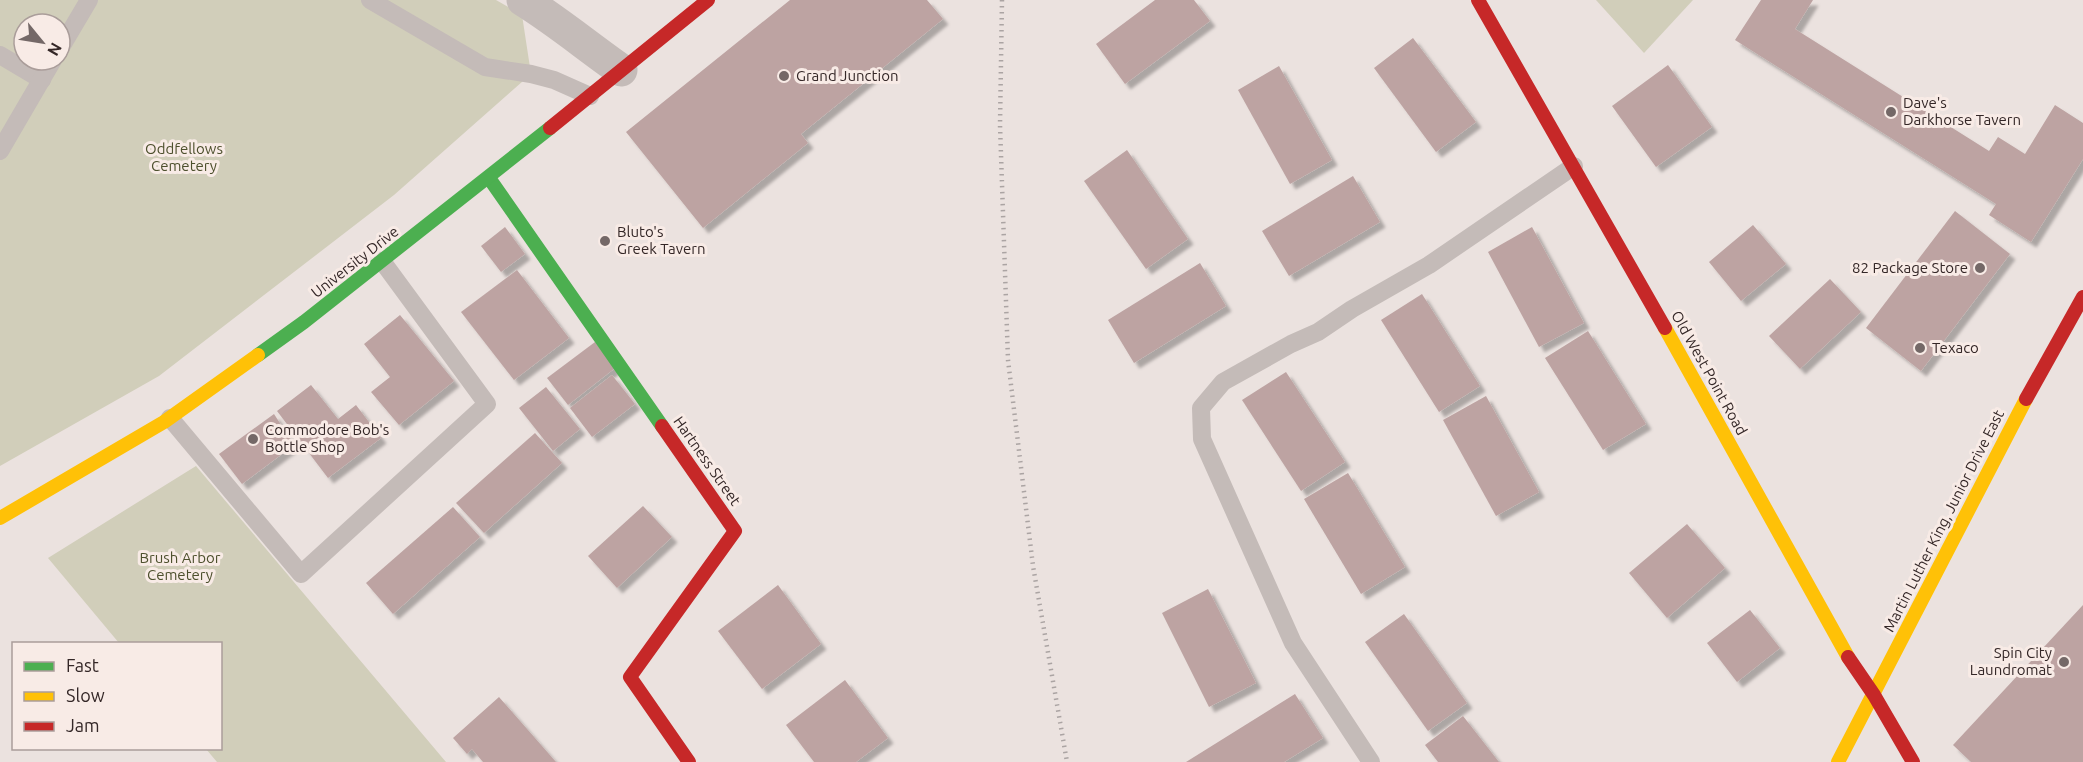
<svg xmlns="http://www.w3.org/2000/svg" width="2083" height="762" font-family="Ubuntu,sans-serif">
	<defs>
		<filter id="shadow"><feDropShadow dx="5.5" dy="5.5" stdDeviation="1.5" flood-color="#0004"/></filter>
	</defs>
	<rect width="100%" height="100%" fill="#ebe2df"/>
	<g fill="#d1ceba" fill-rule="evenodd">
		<path d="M0,0H496L522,15L531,74L394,195L159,376L0,466ZM24,24H60V60H24Z"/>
		<polygon points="1596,0 1693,0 1644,53"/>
		<polygon points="196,466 446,762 217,762 206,749 220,748 220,644 119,643 48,558"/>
	</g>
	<g fill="#bda3a2" filter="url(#shadow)">
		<polygon points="790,0 927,0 943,19 801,134 808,143 703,228 626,132"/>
		<polygon points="1155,0 1194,0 1210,21 1125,84 1096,44"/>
		<polygon points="1761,0 1813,0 1795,29 1989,151 1998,137 2025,154 2055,105 2083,123 2083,159 2031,242 1989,215 1996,204 1735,40"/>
		<polygon points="1413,38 1476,122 1436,152 1374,68"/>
		<polygon points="1668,65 1712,127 1656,167 1612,106"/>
		<polygon points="1279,66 1332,160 1290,184 1238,90"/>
		<polygon points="1127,150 1188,239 1146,269 1084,181"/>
		<polygon points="1353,176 1380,222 1289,276 1262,231"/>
		<polygon points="1955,211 2010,254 1921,371 1866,328"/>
		<polygon points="1753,225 1786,264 1741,301 1709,262"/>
		<polygon points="505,227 525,254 501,272 481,246"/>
		<polygon points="1532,227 1584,323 1539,347 1488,252"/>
		<polygon points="1200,263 1226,306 1134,363 1108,320"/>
		<polygon points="517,270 569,338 514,380 461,312"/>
		<polygon points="1830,279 1861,312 1800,369 1769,336"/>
		<polygon points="1422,294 1480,386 1439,412 1381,320"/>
		<polygon points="400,315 454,381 399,425 371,392 390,377 364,344"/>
		<polygon points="1588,331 1646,424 1603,450 1545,358"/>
		<polygon points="595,342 615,368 568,405 547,378"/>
		<polygon points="1286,372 1345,462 1301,491 1242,400"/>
		<polygon points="612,375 635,404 592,437 570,408"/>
		<polygon points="311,385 338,419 356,405 381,438 328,478 277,411"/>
		<polygon points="546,387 580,429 553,451 519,408"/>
		<polygon points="1486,396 1539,492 1496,516 1443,420"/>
		<polygon points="274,414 294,445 242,484 219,454"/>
		<polygon points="535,433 562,463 484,533 456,503"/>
		<polygon points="1348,473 1405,567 1361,594 1304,499"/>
		<polygon points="643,506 672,537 617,588 588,556"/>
		<polygon points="453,507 480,537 393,614 366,583"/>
		<polygon points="1687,524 1725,568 1667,618 1629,573"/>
		<polygon points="778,585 821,644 762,689 718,631"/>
		<polygon points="1208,589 1256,683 1209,707 1162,613"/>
		<polygon points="2083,605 2083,762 1971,762 1953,745"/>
		<polygon points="1750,610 1780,648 1737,682 1707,643"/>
		<polygon points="1404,614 1467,703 1428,731 1365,642"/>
		<polygon points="845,680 888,738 856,762 814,762 786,725"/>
		<polygon points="1295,694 1323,738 1284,762 1186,762"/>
		<polygon points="499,697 556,762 483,762 472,749 467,754 453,738"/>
		<polygon points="1463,716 1499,762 1438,762 1425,745"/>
	</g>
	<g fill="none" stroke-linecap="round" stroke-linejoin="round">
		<g stroke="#c4bbb8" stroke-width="18">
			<polyline points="370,0 485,67 531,74 554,80 590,96"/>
			<polyline points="60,49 89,0"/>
			<polyline points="0,55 42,80"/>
			<polyline points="0,151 53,60"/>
			<polyline points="170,418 301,574 487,404 382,261"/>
			<polyline points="1371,762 1293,643 1202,439 1201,408 1223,382 1291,344 1318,332 1352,309 1429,265 1574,166"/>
		</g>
		<path stroke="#c4bbb8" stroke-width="33" d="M523,0C557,21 588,47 621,70"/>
		<g stroke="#4caf50" stroke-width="14">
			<polyline points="489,178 662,426"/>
			<polyline points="258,355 304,322 550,128"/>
		</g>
		<g stroke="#ffc107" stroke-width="14">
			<polyline points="1665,328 1848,657"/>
			<polyline points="0,518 164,422 258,355"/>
			<polyline points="1838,762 2026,399"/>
		</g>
		<g stroke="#c62828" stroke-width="14">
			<polyline points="1478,0 1665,328"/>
			<polyline points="550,128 708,0"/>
			<polyline points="2026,399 2083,297"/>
			<polyline points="662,426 735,531 630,677 689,762"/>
			<polyline points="1848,657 1874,695 1913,762"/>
		</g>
		<polyline stroke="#aba4a3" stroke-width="4.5" stroke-dasharray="1.5 4.5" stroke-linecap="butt" points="1002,0 1000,125 1008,360 1033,566 1067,762"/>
	</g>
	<g fill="#746867" stroke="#f8ebe6" stroke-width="2">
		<circle cx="784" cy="76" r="6"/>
		<circle cx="1891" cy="112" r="6"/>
		<circle cx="605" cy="241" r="6"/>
		<circle cx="1980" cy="268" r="6"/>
		<circle cx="1920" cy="348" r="6"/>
		<circle cx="253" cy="439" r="6"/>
		<circle cx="2064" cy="662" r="6"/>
	</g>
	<g text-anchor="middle" stroke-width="6" stroke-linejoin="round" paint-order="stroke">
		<g font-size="15" fill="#342727" stroke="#f8ebe6" text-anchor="start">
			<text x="796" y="81">Grand Junction</text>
			<text x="1903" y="108">Dave's<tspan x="1903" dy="17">Darkhorse Tavern</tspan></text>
			<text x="617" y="237">Bluto's<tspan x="617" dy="17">Greek Tavern</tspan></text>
			<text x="1968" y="273" text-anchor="end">82 Package Store</text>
			<text x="1932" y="353">Texaco</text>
			<text x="265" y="435">Commodore Bob's<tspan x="265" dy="17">Bottle Shop</tspan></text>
			<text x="2052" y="658" text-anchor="end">Spin City<tspan x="2052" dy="17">Laundromat</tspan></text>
		</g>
		<g font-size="15" fill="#4d502d" stroke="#f8ebe6">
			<text x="184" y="154">Oddfellows<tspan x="184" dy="17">Cemetery</tspan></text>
			<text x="180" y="563">Brush Arbor<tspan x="180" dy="17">Cemetery</tspan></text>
		</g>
		<g font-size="15" fill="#342727" stroke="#f8ebe6">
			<text transform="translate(355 262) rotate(-38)" y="5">University Drive</text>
			<text transform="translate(1709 373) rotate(61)" y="5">Old West Point Road</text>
			<text transform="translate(707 461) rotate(55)" y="5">Hartness Street</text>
			<text transform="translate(1944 521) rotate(-63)" y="5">Martin Luther King, Junior Drive East</text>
		</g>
	</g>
	<rect x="12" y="642" width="210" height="108" fill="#f8ebe6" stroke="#aa9d9a" stroke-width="1.5"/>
	<rect x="24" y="662" width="30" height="9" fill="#4caf50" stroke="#aa9d9a" stroke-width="1.5"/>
	<text x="66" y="672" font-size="18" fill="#342727">Fast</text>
	<rect x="24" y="692" width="30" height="9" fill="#ffc107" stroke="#aa9d9a" stroke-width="1.5"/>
	<text x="66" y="702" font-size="18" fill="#342727">Slow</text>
	<rect x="24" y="722" width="30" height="9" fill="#c62828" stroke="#aa9d9a" stroke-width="1.5"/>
	<text x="66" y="732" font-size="18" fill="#342727">Jam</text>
	<g transform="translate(42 42) rotate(120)"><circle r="28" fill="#f8ebe6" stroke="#aa9d9a" stroke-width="1.5"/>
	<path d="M0-4.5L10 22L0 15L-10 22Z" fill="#746867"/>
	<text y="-9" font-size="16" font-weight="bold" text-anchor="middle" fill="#342727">N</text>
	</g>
</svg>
